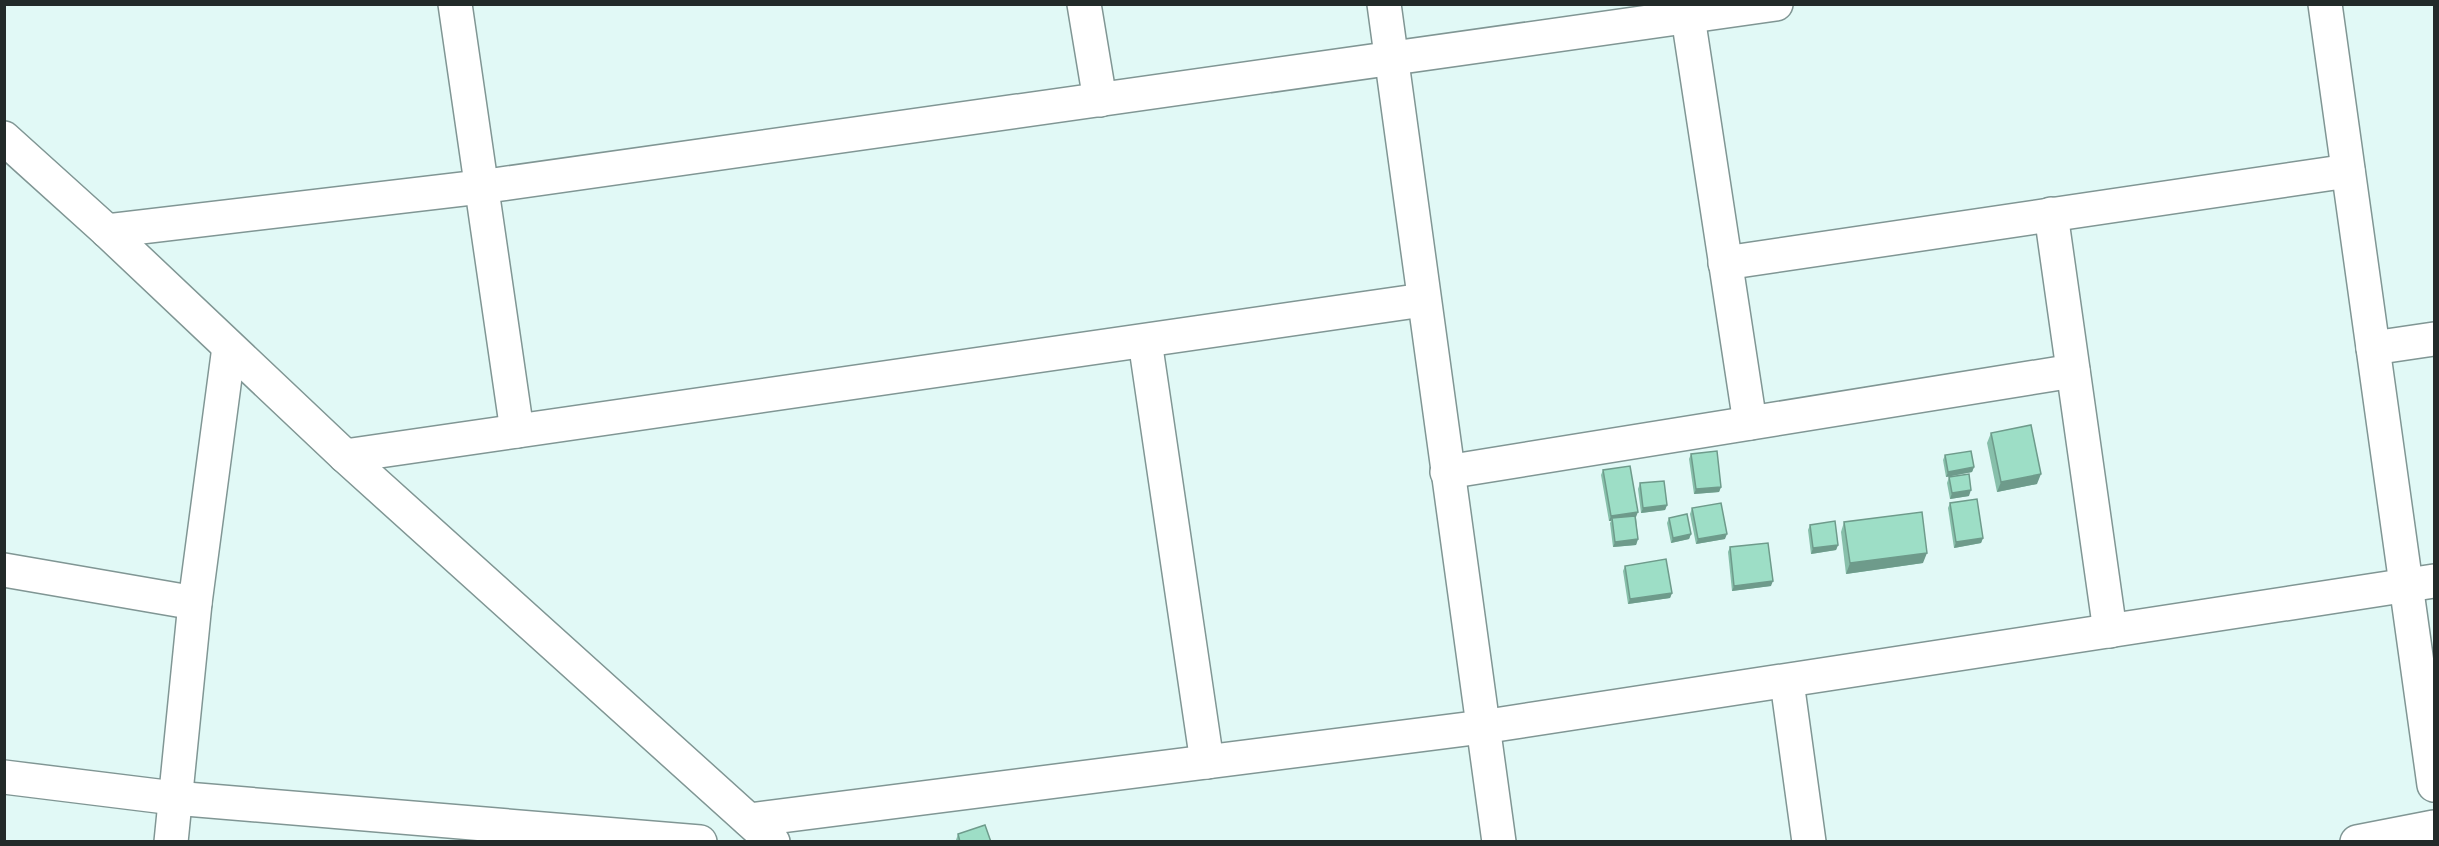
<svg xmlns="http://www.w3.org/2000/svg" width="2439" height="846" font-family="'Noto Sans',sans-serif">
	<rect width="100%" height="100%" fill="#e1f9f6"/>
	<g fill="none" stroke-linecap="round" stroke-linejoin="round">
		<defs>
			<g id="street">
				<polyline points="455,4 517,431"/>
				<polyline points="1084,4 1100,100"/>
				<polyline points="1384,4 1499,842"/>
				<polyline points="2325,4 2434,785"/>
				<polyline points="1688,17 1750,423"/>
				<polyline points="2051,214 2110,631"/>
				<polyline points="107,231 480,187 1776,4"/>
				<polyline points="1725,263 2348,171"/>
				<polyline points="1145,341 1207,762"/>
				<polyline points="2373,348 2434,339"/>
				<polyline points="345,456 1423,300"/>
				<polyline points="1447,472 2073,371"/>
				<polyline points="4,570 195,603"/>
				<polyline points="1787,682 1809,842"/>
				<polyline points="4,777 174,798 700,842"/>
				<polyline points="749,820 1482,727 2434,581"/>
				<polyline points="171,842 195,603 229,347"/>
				<polyline points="2357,842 2434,827"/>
			</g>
			<polyline id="secondary" points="4,138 107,231 345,456 773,842"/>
		</defs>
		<use href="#street" stroke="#809694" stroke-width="36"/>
		<use href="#secondary" stroke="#809694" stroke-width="36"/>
		<use href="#street" stroke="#fff" stroke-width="33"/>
		<use href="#secondary" stroke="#fff" stroke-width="33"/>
	</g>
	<g fill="#87bfaa">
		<polygon points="1991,433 2037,484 1997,492 1987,443"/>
		<polygon points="1691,454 1721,487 1719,492 1694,494 1689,459"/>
		<polygon points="1945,455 1974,467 1972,472 1946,477 1943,460"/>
		<polygon points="1603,470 1636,517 1638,539 1636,545 1613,547 1610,523 1611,521 1609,521 1601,475"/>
		<polygon points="1949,477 1969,496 1950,499 1947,483"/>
		<polygon points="1640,483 1667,505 1665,510 1641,513 1638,489"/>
		<polygon points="1950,503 1983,538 1981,543 1954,548 1948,508"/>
		<polygon points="1692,508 1725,539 1696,544 1690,514"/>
		<polygon points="1669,518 1691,534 1689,539 1671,543 1667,523"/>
		<polygon points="1844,522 1923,563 1846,574 1841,532"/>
		<polygon points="1810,525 1838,545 1836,550 1811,554 1808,530"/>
		<polygon points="1730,547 1771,586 1732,591 1728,552"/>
		<polygon points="1625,566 1672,593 1670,598 1628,604 1623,571"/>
		<polygon points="958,834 991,842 957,842 956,840"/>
	</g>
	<g fill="#6e9b8b">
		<polygon points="1974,467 1972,472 1946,477 1948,472"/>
		<polygon points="2041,474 2037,484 1997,492 2001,482"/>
		<polygon points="1721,487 1719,492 1694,494 1696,489"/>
		<polygon points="1971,490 1969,496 1950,499 1952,493"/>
		<polygon points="1667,505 1665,510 1641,513 1643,508"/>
		<polygon points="1638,512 1636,517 1613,521 1612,518 1611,521 1609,521 1611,516"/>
		<polygon points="1691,534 1689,539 1671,543 1673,538"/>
		<polygon points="1727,534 1725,539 1696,544 1698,539"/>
		<polygon points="1983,538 1981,543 1954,548 1956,542"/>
		<polygon points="1638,539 1636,545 1613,547 1615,542"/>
		<polygon points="1838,545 1836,550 1811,554 1813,548"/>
		<polygon points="1927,553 1923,563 1846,574 1850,563"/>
		<polygon points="1773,581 1771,586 1732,591 1734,586"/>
		<polygon points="1672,593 1670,598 1628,604 1630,599"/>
	</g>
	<g fill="#9ddec6" stroke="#6e9b8b" stroke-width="1.5">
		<polygon points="2031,425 2041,474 2001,482 1991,433"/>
		<polygon points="1717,451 1721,487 1696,489 1691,454"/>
		<polygon points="1971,451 1974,467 1948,472 1945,455"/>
		<polygon points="1630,466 1638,512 1611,516 1603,470"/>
		<polygon points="1969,474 1971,490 1952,493 1949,477"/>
		<polygon points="1664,481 1667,505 1643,508 1640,483"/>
		<polygon points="1977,499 1983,538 1956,542 1950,503"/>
		<polygon points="1721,503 1727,534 1698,539 1692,508"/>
		<polygon points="1922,512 1927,553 1850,563 1844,522"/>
		<polygon points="1687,514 1691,534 1673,538 1669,518"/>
		<polygon points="1635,516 1638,539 1615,542 1612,518"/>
		<polygon points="1835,521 1838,545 1813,548 1810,525"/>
		<polygon points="1768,543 1773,581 1734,586 1730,547"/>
		<polygon points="1666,559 1672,593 1630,599 1625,566"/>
		<polygon points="985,825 991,842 960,842 958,834"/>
	</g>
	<rect width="2439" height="846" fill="none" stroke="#222a29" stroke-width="12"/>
</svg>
